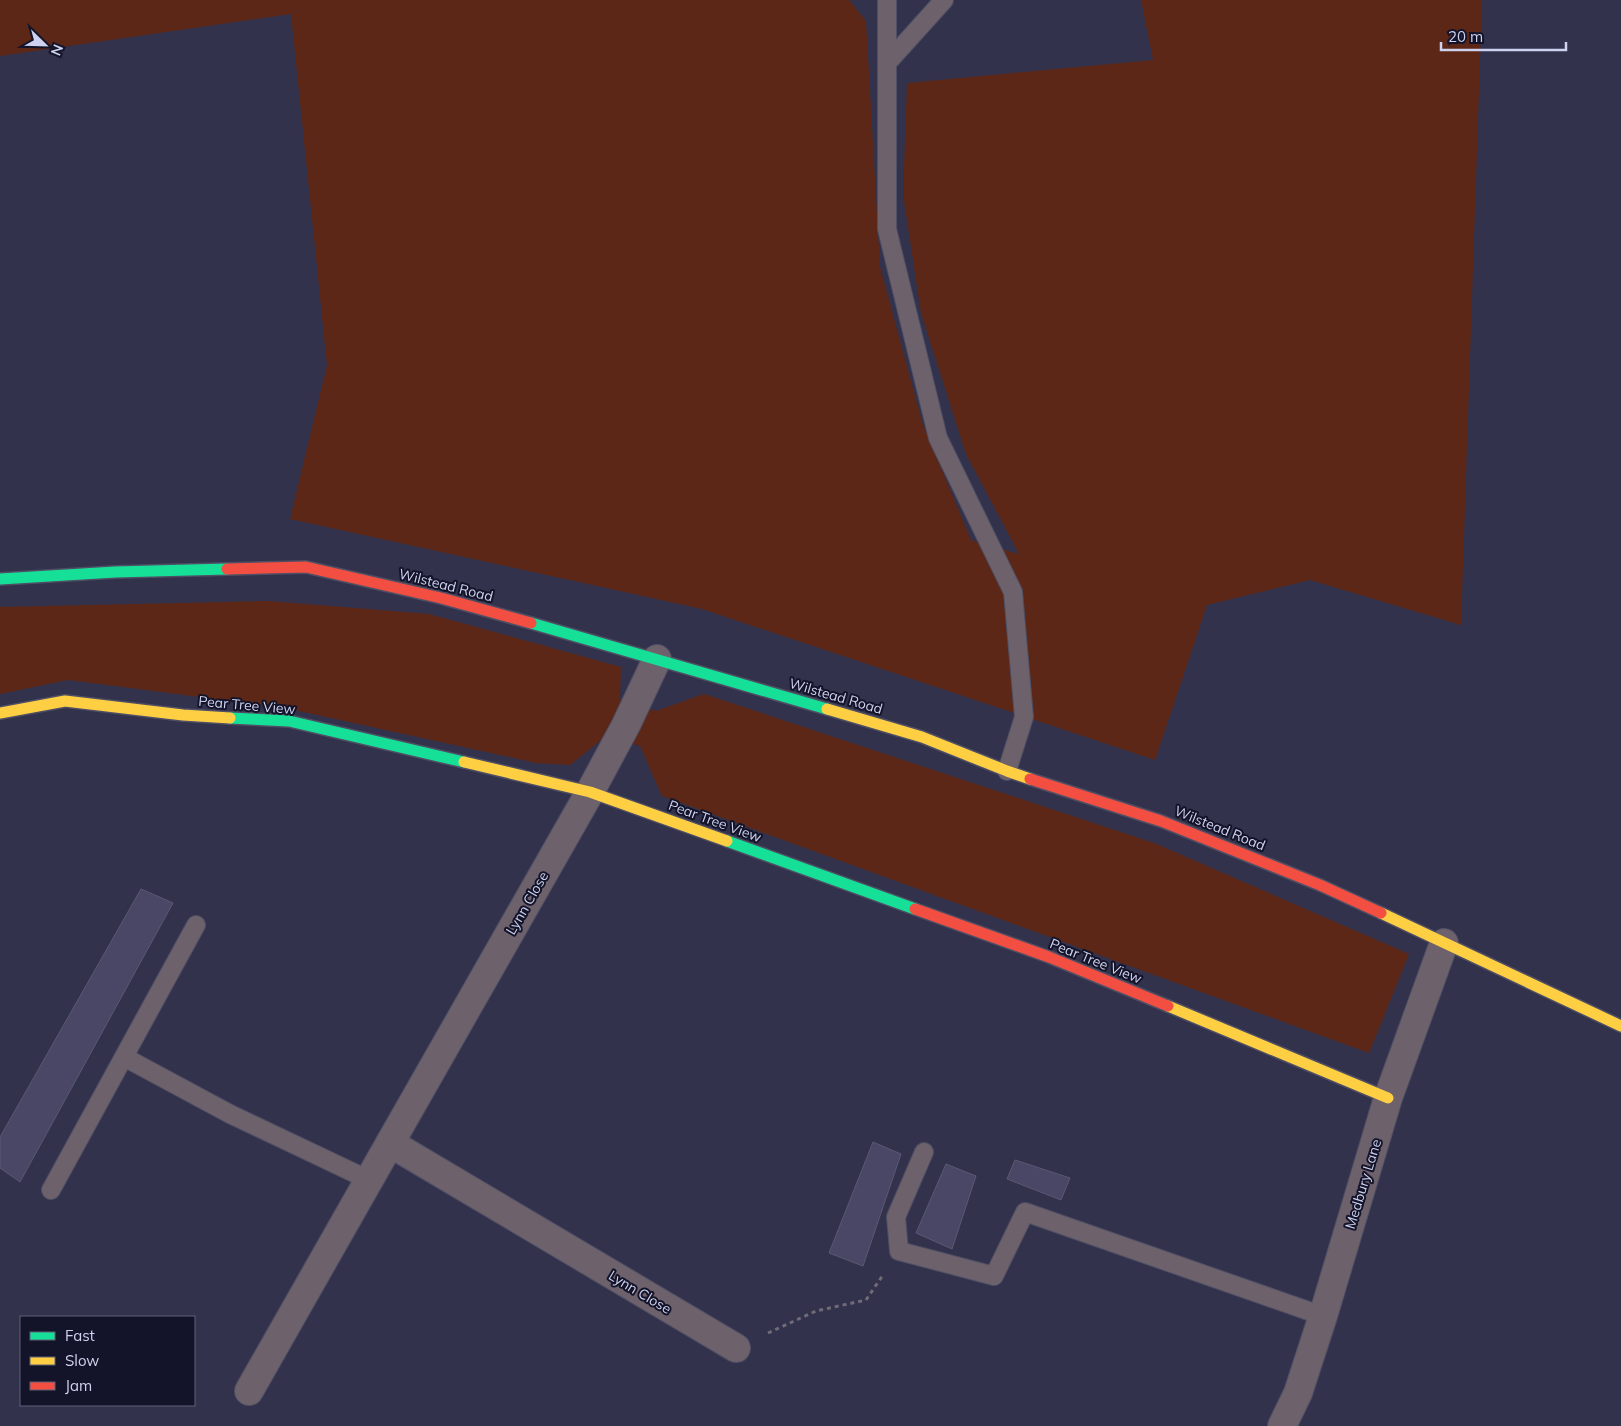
<svg xmlns="http://www.w3.org/2000/svg" width="1621" height="1426" font-family="Mulish,sans-serif">
	<rect width="100%" height="100%" fill="#32324c"/>
	<g fill="#5c2716">
		<polygon points="0,0 849,0 866,21 880,267 922,422 971,540 1019,554 966,454 921,313 903,194 907,83 1153,60 1141,0 1482,0 1461,625 1310,580 1207,605 1155,760 702,609 290,519 327,365 291,14 0,56"/>
		<polygon points="269,601 429,614 621,667 620,699 656,711 704,694 1154,843 1409,954 1369,1053 662,796 640,746 606,736 570,765 536,763 285,708 68,680 0,694 0,607"/>
	</g>
	<g fill="#494765" stroke="#595a70">
		<polygon points="141,889 173,903 20,1182 0,1168 0,1137"/>
		<polygon points="873,1142 901,1154 863,1266 829,1253"/>
		<polygon points="1015,1160 1070,1178 1061,1200 1007,1179"/>
		<polygon points="946,1164 976,1176 952,1249 916,1233"/>
	</g>
	<g fill="none" stroke-linecap="round" stroke-linejoin="round">
		<defs>
			<g id="lane">
				<polyline points="887,0 887,229 938,438 1013,592 1024,717 1007,771"/>
				<polyline points="888,62 944,0"/>
				<polyline points="124,1057 230,1114 369,1180"/>
				<polyline points="924,1152 896,1217 899,1251 994,1276 1025,1212 1323,1316"/>
				<polyline points="51,1190 196,925"/>
			</g>
			<g id="street">
				<polyline points="657,659 626,725 590,792 390,1143 736,1348"/>
				<polyline points="249,1391 390,1143"/>
				<polyline points="1282,1426 1298,1393 1323,1316 1388,1098 1444,943"/>
			</g>
			<g id="fast">
				<polyline points="0,579 115,572 227,569"/>
				<polyline points="531,623 827,709"/>
				<polyline points="230,718 289,721 464,762"/>
				<polyline points="727,841 915,909"/>
			</g>
			<g id="slow">
				<polyline points="827,709 922,737 1007,771 1030,779"/>
				<polyline points="0,713 65,701 183,715 230,718"/>
				<polyline points="464,762 590,792 727,841"/>
				<polyline points="1381,913 1621,1026"/>
				<polyline points="1168,1006 1388,1098"/>
			</g>
			<g id="jam">
				<polyline points="227,569 306,567 441,598 531,623"/>
				<polyline points="1030,779 1161,821 1320,885 1381,913"/>
				<polyline points="915,909 1049,957 1168,1006"/>
			</g>
		</defs>
		<use href="#lane" stroke="#4e4e64" stroke-width="20"/>
		<use href="#street" stroke="#4e4e64" stroke-width="30"/>
		<use href="#fast" stroke="#4e4e64" stroke-width="14"/>
		<use href="#slow" stroke="#4e4e64" stroke-width="14"/>
		<use href="#jam" stroke="#4e4e64" stroke-width="14"/>
		<polyline stroke="#716a77" stroke-width="3" stroke-dasharray="4 4" stroke-linecap="butt" points="768,1333 816,1311 866,1300 883,1275"/>
		<use href="#lane" stroke="#6d616c" stroke-width="18"/>
		<use href="#street" stroke="#6d616c" stroke-width="28"/>
		<use href="#fast" stroke="#16e098" stroke-width="11"/>
		<use href="#slow" stroke="#ffcf43" stroke-width="11"/>
		<use href="#jam" stroke="#f24e42" stroke-width="11"/>
	</g>
	<g text-anchor="middle" stroke-width="4" stroke-linejoin="round" paint-order="stroke">
		<g font-size="14" fill="#cfd2ef" stroke="#131429">
			<text transform="translate(446 585) rotate(14)" y="5">Wilstead Road</text>
			<text transform="translate(836 696) rotate(16)" y="5">Wilstead Road</text>
			<text transform="translate(247 705) rotate(5)" y="5">Pear Tree View</text>
			<text transform="translate(715 821) rotate(20)" y="5">Pear Tree View</text>
			<text transform="translate(1220 828) rotate(22)" y="5">Wilstead Road</text>
			<text transform="translate(527 903) rotate(-60)" y="5">Lynn Close</text>
			<text transform="translate(1096 961) rotate(22)" y="5">Pear Tree View</text>
			<text transform="translate(1363 1184) rotate(-73)" y="5">Medbury Lane</text>
			<text transform="translate(640 1292) rotate(31)" y="5">Lynn Close</text>
		</g>
	</g>
	<rect x="20" y="1316" width="175" height="90" fill="#131429" stroke="#5e6078"/>
	<rect x="30" y="1332" width="25" height="8" fill="#16e098" stroke="#5e6078"/>
	<text x="65" y="1341" font-size="15" fill="#cfd2ef">Fast</text>
	<rect x="30" y="1357" width="25" height="8" fill="#ffcf43" stroke="#5e6078"/>
	<text x="65" y="1366" font-size="15" fill="#cfd2ef">Slow</text>
	<rect x="30" y="1382" width="25" height="8" fill="#f24e42" stroke="#5e6078"/>
	<text x="65" y="1391" font-size="15" fill="#cfd2ef">Jam</text>
	<g transform="translate(45 45) rotate(113)" stroke="#131429" stroke-width="4" paint-order="stroke">
	<path d="M0-4L9 19L0 12L-9 19Z" fill="#cfd2ef"/>
	<text y="-8" font-size="14" font-weight="bold" text-anchor="middle" fill="#cfd2ef">N</text>
	</g>
	<path d="M1441 42v8h125v-8" fill="none" stroke="#cfd2ef" stroke-width="2.5"/>
	<text x="1448" y="42" font-size="15" fill="#cfd2ef" stroke="#131429" stroke-width="4" paint-order="stroke">20 m</text>
</svg>
